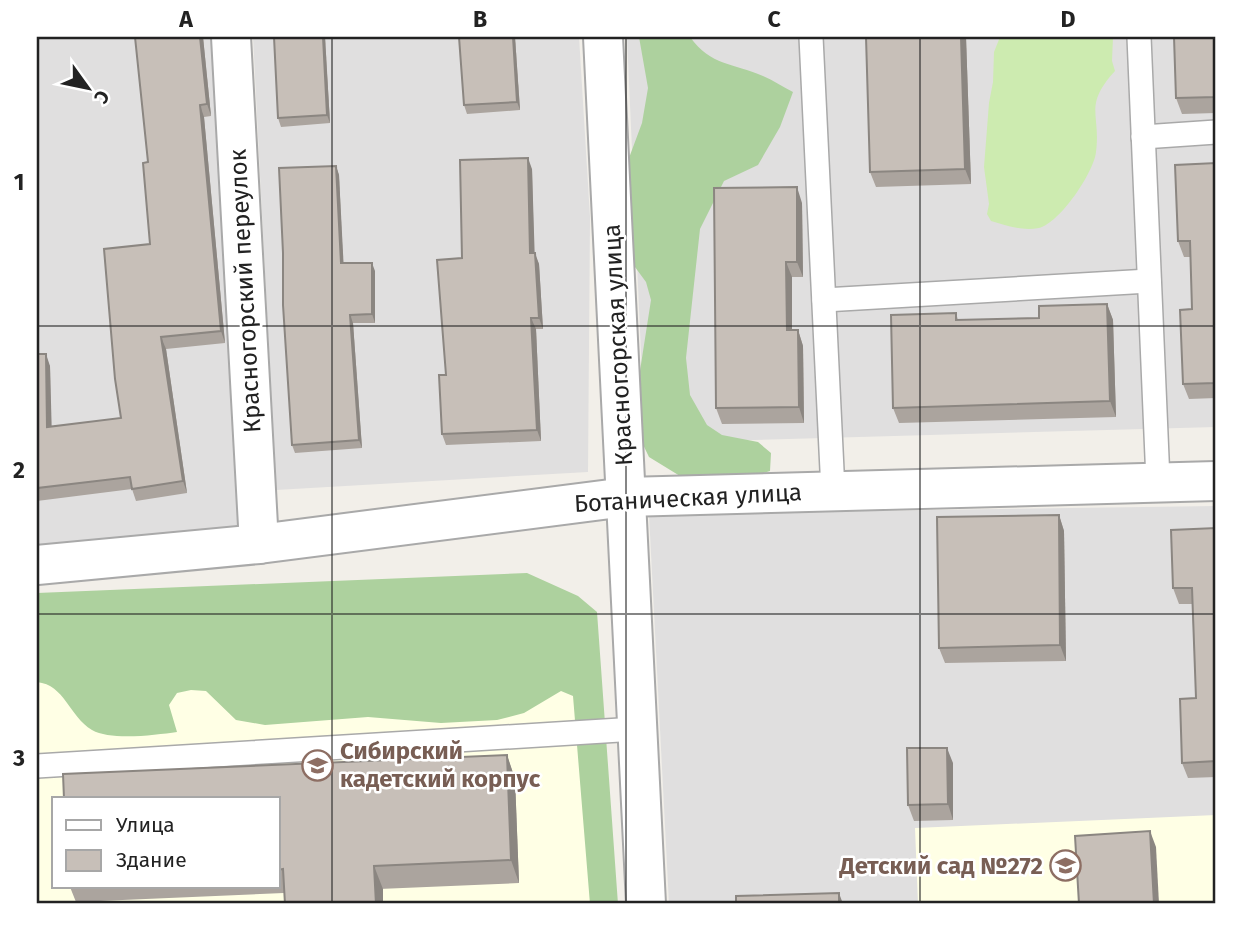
<svg xmlns="http://www.w3.org/2000/svg" width="1253" height="941" font-family="'Fira Sans',sans-serif">
	<rect width="100%" height="100%" fill="#f2efe9"/>
	<g fill="#e0dfdf">
		<polygon points="37,37 214,37 238,531 37,546"/>
		<polygon points="253,37 579,37 590,217 588,472 276,490"/>
		<polygon points="627,37 1216,37 1216,427 645,443"/>
		<polygon points="1216,506 1216,904 669,904 649,514"/>
	</g>
	<g fill="#ffffe5" fill-rule="evenodd">
		<path d="M587,614L603,904H37V642ZM54,799H278V887H54Z"/>
		<polygon points="1216,815 1216,904 918,904 915,828"/>
	</g>
	<path fill="#cdebb0" d="M1000,37H1113L1112,61L1115,71C1083,106 1101,114 1096,152C1094,172 1060,223 1039,228C1022,231 1007,226 991,221L987,214L989,204L984,167L989,103L993,82L994,52Z"/>
	<g fill="#add19e">
		<path d="M639,37H690C711,66 733,63 763,76C773,80 783,87 793,92L780,127L758,165L724,181L700,229L686,358L690,395L707,425L722,435L758,442L771,453L770,471L733,483L680,476L649,457L632,422L651,300L646,282L604,225L642,123L648,88Z"/>
		<path d="M527,573L578,596L597,612L618,904H590L573,696L561,691L524,713L497,720L441,723L368,717L265,725L236,720L206,691L191,690L177,693L169,705L177,732C155,735 111,741 92,730C69,716 65,685 37,682V593Z"/>
	</g>
	<g fill="none" stroke-linecap="round" stroke-linejoin="round">
		<defs>
			<g id="service">
				<polyline points="811,37 833,491"/>
				<polyline points="1139,37 1158,481"/>
				<polyline points="1143,137 1216,132"/>
				<polyline points="824,300 1149,281"/>
				<polyline points="37,766 636,729"/>
			</g>
			<g id="minor">
				<polyline points="231,37 259,544"/>
				<polyline points="603,37 646,904"/>
				<polyline points="37,565 259,544 626,497 1216,481"/>
			</g>
		</defs>
		<use href="#service" stroke="#a9a9a9" stroke-width="26"/>
		<use href="#minor" stroke="#a9a9a9" stroke-width="42"/>
		<use href="#service" stroke="#fff" stroke-width="23"/>
		<use href="#minor" stroke="#fff" stroke-width="38"/>
	</g>
	<g fill="#aba49e">
		<polygon points="135,37 203,37 211,116 204,117 225,343 166,349 187,493 136,501 132,489 37,501 37,354 50,366 51,427 121,418 150,244 148,162"/>
		<polygon points="325,37 330,123 281,127 278,118"/>
		<polygon points="515,37 520,110 467,114 464,105"/>
		<polygon points="966,37 971,184 876,187 870,172"/>
		<polygon points="1216,37 1216,113 1182,114 1176,98"/>
		<polygon points="1216,163 1216,398 1189,399 1183,384 1192,309 1191,257 1184,257 1178,241"/>
		<polygon points="336,166 339,175 343,263 375,271 375,323 353,323 362,448 295,453 292,445"/>
		<polygon points="532,169 534,253 539,264 543,329 536,329 541,441 446,445 442,434 446,375 462,258"/>
		<polygon points="802,203 803,277 792,277 792,330 798,330 803,346 804,423 722,424 716,408"/>
		<polygon points="1107,304 1113,320 1116,417 899,423 893,408 956,313 958,320 1039,318"/>
		<polygon points="1059,515 1064,531 1066,661 945,663 939,648"/>
		<polygon points="1216,528 1216,777 1188,778 1182,763 1196,698 1192,604 1179,604 1173,588"/>
		<polygon points="507,755 515,779 519,883 76,902 70,887 278,887 278,799"/>
		<polygon points="953,763 953,820 914,821 908,805"/>
	</g>
	<g fill="#8b8681">
		<polygon points="200,37 203,37 211,116 207,104"/>
		<polygon points="323,37 325,37 330,123 327,115"/>
		<polygon points="513,37 515,37 520,110 517,102"/>
		<polygon points="961,37 966,37 971,184 965,169"/>
		<polygon points="200,105 204,117 225,343 221,331"/>
		<polygon points="528,158 532,169 535,264 530,253"/>
		<polygon points="336,166 339,175 344,272 341,263"/>
		<polygon points="797,187 802,203 803,277 797,262"/>
		<polygon points="535,253 539,264 543,329 539,318"/>
		<polygon points="786,262 792,277 792,346 787,330"/>
		<polygon points="372,263 375,271 375,323 372,314"/>
		<polygon points="1107,304 1113,320 1116,417 1110,401"/>
		<polygon points="350,315 353,323 362,448 359,440"/>
		<polygon points="531,318 536,329 541,441 537,430"/>
		<polygon points="798,330 803,346 804,423 799,407"/>
		<polygon points="161,337 166,349 187,493 183,481"/>
		<polygon points="46,354 50,366 52,439 47,427"/>
		<polygon points="1059,515 1064,531 1066,661 1060,645"/>
		<polygon points="947,748 953,763 953,820 948,804"/>
		<polygon points="507,755 515,779 519,883 511,860"/>
		<polygon points="1150,831 1156,847 1159,904 1154,904"/>
		<polygon points="374,866 383,889 383,904 376,904"/>
		<polygon points="839,893 843,904 839,904"/>
	</g>
	<g fill="#c7bfb8" stroke="#8b8681" stroke-width="2">
		<polygon points="135,37 200,37 207,104 200,105 221,331 161,337 183,481 132,489 130,477 37,488 37,354 46,354 47,427 121,418 115,379 104,249 150,244 143,163 148,162"/>
		<polygon points="274,37 323,37 327,115 278,118"/>
		<polygon points="459,37 513,37 517,102 464,105"/>
		<polygon points="866,37 961,37 965,169 870,172"/>
		<polygon points="1174,37 1216,37 1216,97 1176,98"/>
		<polygon points="528,158 530,253 535,253 539,318 531,318 537,430 442,434 439,375 446,375 437,260 462,258 460,160"/>
		<polygon points="1216,163 1216,383 1183,384 1180,310 1192,309 1190,241 1178,241 1175,165"/>
		<polygon points="336,166 341,263 372,263 372,314 350,315 359,440 292,445 283,305 283,253 279,168"/>
		<polygon points="797,187 797,262 786,262 787,330 798,330 799,407 716,408 714,188"/>
		<polygon points="1107,304 1110,401 893,408 891,315 956,313 956,320 1039,318 1039,306"/>
		<polygon points="1059,515 1060,645 939,648 937,517"/>
		<polygon points="1216,528 1216,761 1182,763 1180,699 1196,698 1192,588 1173,588 1171,530"/>
		<polygon points="907,748 947,748 948,804 908,805"/>
		<polygon points="507,755 511,860 374,866 376,904 285,904 283,869 278,870 278,799 64,799 63,774"/>
		<polygon points="1150,831 1154,904 1079,904 1075,836"/>
		<polygon points="839,893 839,904 736,904 736,896"/>
	</g>
	<path fill="none" stroke="#222" stroke-width="2" stroke-opacity="0.55" d="M332,37V904M626,37V904M920,37V904M37,326H1216M37,614H1216"/>
	<defs>
		<symbol id="school-ring" viewBox="-11 -11 22 22"><circle r="9.5" fill="#fff" stroke="#8d6e63" stroke-width="1.5"/><path d="M0-5L7-2L0 1L-7-2ZM-4 1L0 2.5L4 1V4Q0 6-4 4Z" fill="#8d6e63"/></symbol>
	</defs>
	<g fill-rule="evenodd">
		<use href="#school-ring" x="300" y="748" width="35" height="35"/>
		<use href="#school-ring" x="1048" y="848" width="35" height="35"/>
	</g>
	<g text-anchor="middle" stroke-width="5" stroke-linejoin="round" paint-order="stroke">
		<g font-size="24" fill="#222" stroke="#fff">
			<text transform="translate(245 291) rotate(-93)" y="8">Красногорский переулок</text>
			<text transform="translate(618 345) rotate(-93)" y="8">Красногорская улица</text>
			<text transform="translate(688 498) rotate(-3)" y="8">Ботаническая улица</text>
		</g>
		<g font-size="24" font-weight="bold" fill="#785e54" stroke="#fff" text-anchor="start">
			<text x="340" y="759">Сибирский<tspan x="340" dy="28">кадетский корпус</tspan></text>
			<text x="1043" y="874" text-anchor="end">Детский сад №272</text>
		</g>
	</g>
	<rect width="1253" height="941" fill="none" stroke="#ffffff" stroke-width="77"/>
	<rect x="52" y="797" width="228" height="91" fill="#ffffff" stroke="#a7a7a7" stroke-width="2"/>
	<rect x="66" y="820" width="35" height="10" fill="#ffffff" stroke="#a7a7a7" stroke-width="2"/>
	<text x="116" y="832" font-size="21" fill="#222222">Улица</text>
	<rect x="66" y="850" width="35" height="21" fill="#c7bfb8" stroke="#a7a7a7" stroke-width="2"/>
	<text x="116" y="867" font-size="21" fill="#222222">Здание</text>
	<g transform="translate(88 88) rotate(123)" stroke="#ffffff" stroke-width="5" paint-order="stroke">
	<path d="M0-5L12 26L0 18L-12 26Z" fill="#222222"/>
	<text y="-10" font-size="19" font-weight="bold" text-anchor="middle" fill="#222222">С</text>
	</g>
	<rect x="38" y="38" width="1176" height="864" fill="none" stroke="#222" stroke-width="2.5"/>
	<g font-size="23" text-anchor="middle" font-weight="bold" fill="#222">
		<text x="186" y="27">A</text>
		<text x="480" y="27">B</text>
		<text x="774" y="27">C</text>
		<text x="1068" y="27">D</text>
		<text x="19" y="190">1</text>
		<text x="19" y="478">2</text>
		<text x="19" y="766">3</text>
	</g>
</svg>
